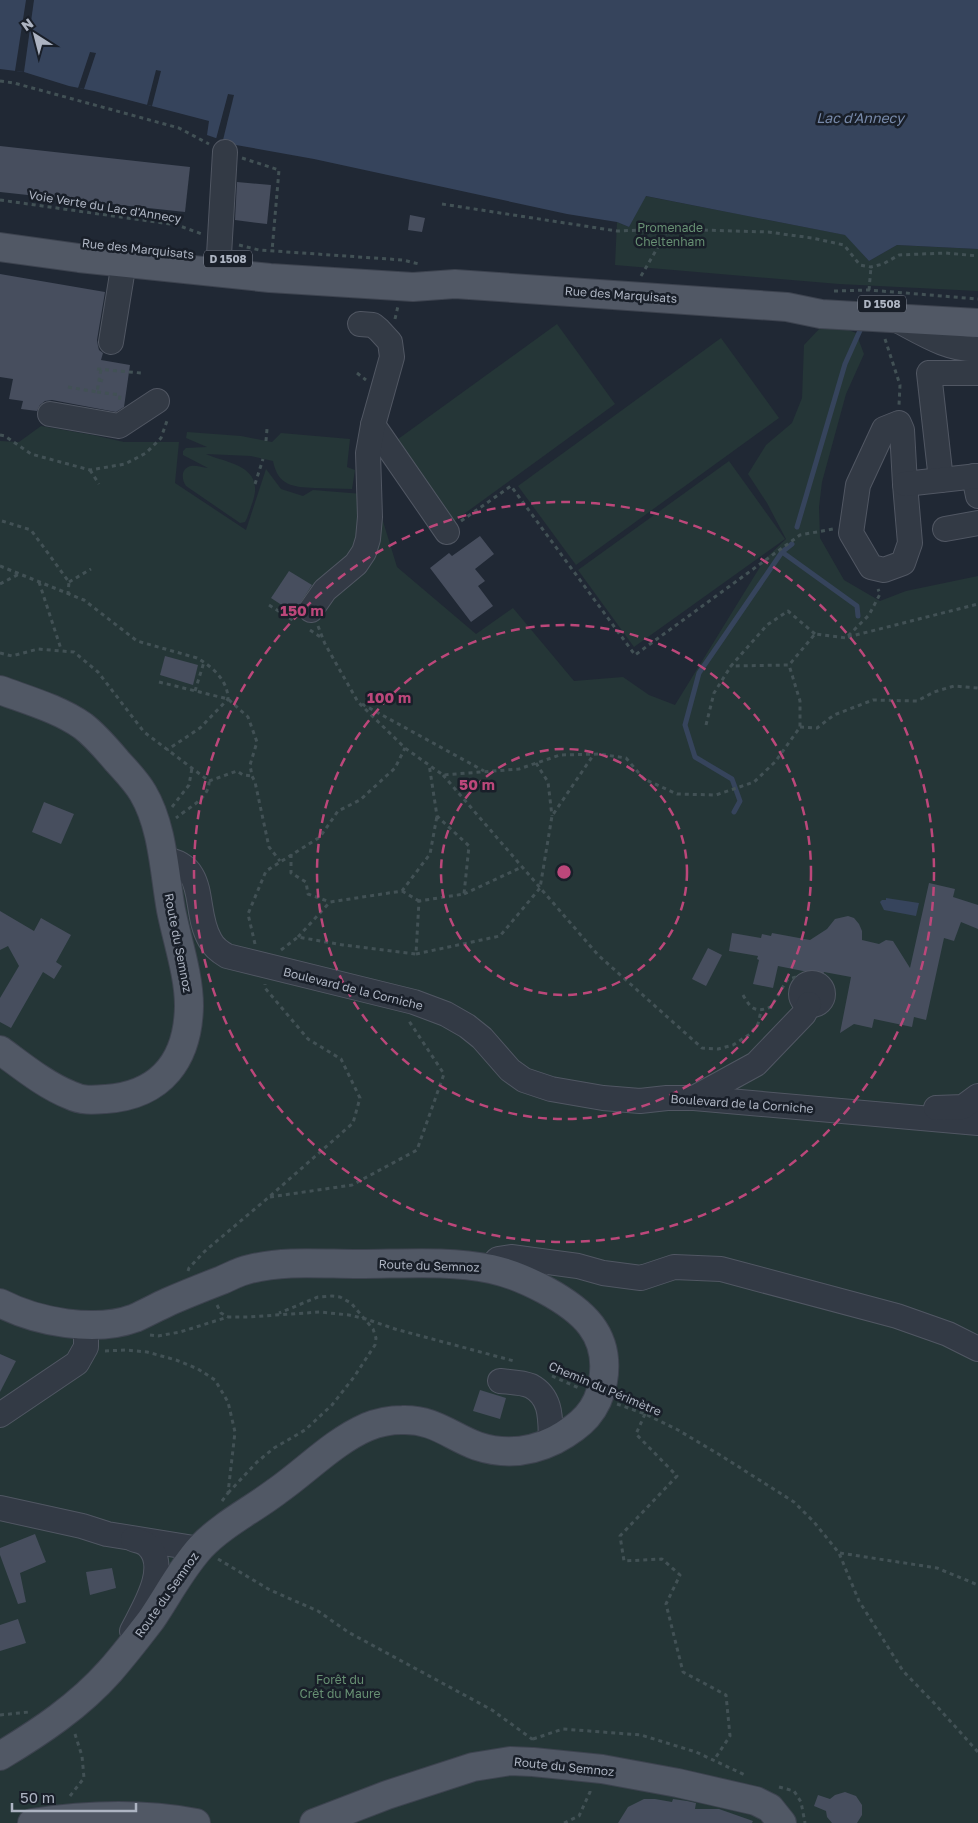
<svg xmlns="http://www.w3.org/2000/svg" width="978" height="1823" font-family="'Golos Text',sans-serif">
	<rect width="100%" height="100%" fill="#202834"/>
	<g fill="#253637">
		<polygon points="645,196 846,235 869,261 897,245 978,249 978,291 839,284 615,265 617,222 629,227"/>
		<polygon points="557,324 615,404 453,522 394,442"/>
		<polygon points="821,327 841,327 856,333 864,354 846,394 822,482 819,507 820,538 844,580 880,601 906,591 978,576 978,1823 0,1823 0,441 19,442 41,426 93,435 124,442 179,442 175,483 246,530 266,469 281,489 303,496 313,490 375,495 397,567 476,634 513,608 574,681 623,677 649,695 675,705 765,559 786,539 767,503 748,474 766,445 792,423 802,398 804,345"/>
		<polygon points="721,338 779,418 576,565 518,486"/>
		<path d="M187,432L241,436L272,442L281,433L350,439L347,467L355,470L352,489C340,489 327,488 315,488C293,487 278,486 273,461L251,456L206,454C220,461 254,464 255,487C256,496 250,509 247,518L245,522L240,523L186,486C181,479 181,468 191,466C196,465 203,468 208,468L183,455V451L186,448L207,447L186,438Z"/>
		<polygon points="729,461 785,539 634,647 578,570"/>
	</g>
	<g fill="#36445c">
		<polygon points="0,0 978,0 978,249 897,245 869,261 845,235 646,196 629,227 617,222 567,214 314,159 236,145 207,135 209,121 94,91 69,86 24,72 0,69"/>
		<polygon points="886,898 919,903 916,916 884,910 880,902 882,900 886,900"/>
	</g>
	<g fill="#202834">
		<polygon points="26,0 34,0 24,72 15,71"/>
		<polygon points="90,52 96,53 84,89 78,88"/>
		<polygon points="156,70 161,71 152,106 147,105"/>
		<polygon points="228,94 234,95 223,140 216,139"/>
	</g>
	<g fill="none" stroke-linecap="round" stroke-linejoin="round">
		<g stroke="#36445c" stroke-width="5">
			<polyline points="797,527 845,364 862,326"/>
			<polyline points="782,552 857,606 858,616"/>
			<polyline points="734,812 740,801 732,779 695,757 685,725 699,673 782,552 792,544"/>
		</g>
	</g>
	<g fill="#474e5e">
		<polygon points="0,146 190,167 185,212 0,192"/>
		<polygon points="237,182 271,185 267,224 235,220"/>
		<polygon points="410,215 425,218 422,232 408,230"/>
		<polygon points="0,274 105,292 97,340 98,346 99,350 103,353 101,360 130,365 124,407 116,412 52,400 45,401 40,405 37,411 21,409 23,401 9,399 13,379 0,377"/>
		<polygon points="480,536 494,554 475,569 485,581 478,586 493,606 471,622 430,568 449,553 452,556"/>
		<polygon points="289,571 312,585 294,613 271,598"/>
		<polygon points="165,656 198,665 193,685 160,675"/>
		<polygon points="44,802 74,814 61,844 32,832"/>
		<polygon points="929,883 955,889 953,897 978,905 978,929 961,922 954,941 944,938 926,1020 914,1017 912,1027 874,1019 872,1028 854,1024 840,1033 851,977 824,972 823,975 778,966 773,988 753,984 759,960 757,959 758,956 729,951 732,933 761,938 762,934 771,936 772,933 810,940 827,929 835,919 848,916 854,918 859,924 862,931 862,940 879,944 886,940 893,941 910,968"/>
		<polygon points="0,911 34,931 41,918 71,935 56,962 62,966 54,979 43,972 11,1028 0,1022 0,998 19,966 8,946 0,950"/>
		<polygon points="708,948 722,955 706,986 692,979"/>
		<polygon points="0,1354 16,1361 0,1392"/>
		<polygon points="480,1390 506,1398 500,1419 473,1411"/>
		<polygon points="35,1534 46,1562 20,1573 26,1602 18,1604 0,1555 0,1548"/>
		<polygon points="112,1568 116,1588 90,1595 86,1572"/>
		<polygon points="18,1619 26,1643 0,1651 0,1625"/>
		<polygon points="845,1792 856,1796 862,1805 862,1815 857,1823 832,1823 827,1817 826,1811 814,1806 818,1795 830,1799 835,1795"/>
		<polygon points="644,1799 655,1799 672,1802 673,1799 687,1801 696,1803 695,1809 719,1809 753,1821 752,1823 618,1823 628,1807"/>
	</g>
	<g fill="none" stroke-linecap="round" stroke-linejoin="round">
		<defs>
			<g id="minor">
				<polyline points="218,272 225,152"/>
				<path d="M897,320C922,333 949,351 978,349"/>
				<polyline points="111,342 124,262"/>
				<polyline points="50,414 119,426 157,401"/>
				<polygon points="899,423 902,430 905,484 910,543 903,563 884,570 871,567 851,533 858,485 884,429"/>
				<polyline points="373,425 447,532"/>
				<polyline points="974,476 978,496"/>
				<polyline points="941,480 929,373 978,373"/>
				<polyline points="905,484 978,476"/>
				<polyline points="945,529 978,523"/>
				<polyline points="311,610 325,590 356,564 364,552 368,539 370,517 368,453 373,425 392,357 390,342 379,330 373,325 360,324"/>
				<path d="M163,859C210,865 192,910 210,940C214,948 220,952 227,956L414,1002L446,1014L467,1026L482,1038L510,1070L524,1080L551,1089L603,1098L640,1101L667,1098H694L978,1123"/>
				<circle cx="812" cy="994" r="11"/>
				<polyline points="694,1098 756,1064 804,1014 809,1004"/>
				<polyline points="936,1108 963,1107 978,1096"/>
				<polyline points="490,1268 498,1259 511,1257 578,1266 603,1273 641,1278 674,1267 721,1269 897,1316 948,1334 978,1349"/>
				<path d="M500,1381C509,1382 522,1382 531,1386C553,1398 550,1421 551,1442"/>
				<polyline points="0,1415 77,1363 86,1347 86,1325"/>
				<polyline points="0,1508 82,1526 107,1534 200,1549"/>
				<path d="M132,1631C143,1609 171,1566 147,1545C144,1542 138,1541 133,1539"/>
			</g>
			<g id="major">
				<polyline points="0,247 79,258 270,278 413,287 455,284 787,307 821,314 978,323"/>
				<path d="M0,690C27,700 59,709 83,726C96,736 106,748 117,761C126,771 136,781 143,793C163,827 164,871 171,910C177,940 189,975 189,1006C188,1059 162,1095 106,1099C93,1100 82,1101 70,1095C45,1085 22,1066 0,1050"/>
				<path d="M0,1303C37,1322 95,1333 135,1318C146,1313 157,1307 168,1302C186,1294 204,1287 222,1280C231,1276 240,1271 250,1269C285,1260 323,1264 359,1264C402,1264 448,1260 491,1269C510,1273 528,1281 545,1290C582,1310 611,1334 603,1381C598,1411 581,1426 555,1440C529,1453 504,1455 477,1446C450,1436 434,1419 402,1420C391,1420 377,1423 367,1427C333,1442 307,1470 277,1491C252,1510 223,1524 201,1547C181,1569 168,1595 151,1620C138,1637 124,1655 110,1671C79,1706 40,1732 0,1756"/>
				<path d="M32,1823C85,1815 143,1813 196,1823"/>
				<polyline points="314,1823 387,1795 473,1767 510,1761 533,1762 602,1769 678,1783 756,1801 770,1808 782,1823"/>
			</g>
		</defs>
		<use href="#minor" stroke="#515763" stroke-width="26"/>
		<use href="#major" stroke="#3d434f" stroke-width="30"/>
		<g stroke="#425155" stroke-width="3" stroke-dasharray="4 4" stroke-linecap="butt">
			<polyline points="0,81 14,83 179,128 209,144"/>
			<polyline points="242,158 279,170 272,251"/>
			<polyline points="0,200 177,225 202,234"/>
			<polyline points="442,204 617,231 669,229 768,232 812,238 844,245 860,265 871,267 883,264 899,255 946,253 978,256"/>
			<polyline points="239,245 259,250 403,260 419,264"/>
			<polyline points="641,276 668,230"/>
			<polyline points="869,290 871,267"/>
			<polyline points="834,291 869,290 978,299"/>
			<polyline points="395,319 398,306"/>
			<polyline points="885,339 900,385 899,405"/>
			<polyline points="97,369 141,373"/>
			<polyline points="357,373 366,380"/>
			<polyline points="99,380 104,381"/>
			<polyline points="68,387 97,392 101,369"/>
			<polyline points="97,392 120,395 119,403"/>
			<polyline points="0,435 5,436 31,454 90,470 125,464 146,453 161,438 168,418"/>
			<polyline points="266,441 267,429"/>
			<polyline points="90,470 99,484"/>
			<polyline points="255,484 263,459"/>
			<polyline points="2,521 31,530 69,582 68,594"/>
			<polyline points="461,521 511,486 635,655 800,535 833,529"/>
			<path d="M0,566L84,600L137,641L197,658C213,667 228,681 228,699L200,728L167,750"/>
			<polyline points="39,582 61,649"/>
			<polyline points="69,582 91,569"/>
			<polyline points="0,584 19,574"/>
			<polyline points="269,605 294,621"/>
			<polyline points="318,626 325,644 358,702 405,748 443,775 519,769 560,755 599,754 626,758 644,779 677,794 716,795 754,782 775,762 800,727 800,701 789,665"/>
			<polyline points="310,630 322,638"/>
			<polyline points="815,634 788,611 767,625 731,666 789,665 815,634 846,638 869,615 880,594 878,589"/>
			<polyline points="848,637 978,604"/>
			<path d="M0,653L12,656L38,649L74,652L98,672L144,732L209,781C210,798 188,808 176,818"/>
			<polyline points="159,682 228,699 248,717 257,742 250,765 252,776 255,782 269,847 280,861"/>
			<polyline points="195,691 204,662"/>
			<polyline points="362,704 484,771"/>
			<polyline points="706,725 714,693 731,666"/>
			<polyline points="800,727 817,728 834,715 873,700 917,701 934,692 954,686 978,688"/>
			<polyline points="536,763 548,782 552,816"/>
			<polyline points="443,775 598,955 702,1048 718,1049 733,1045 750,1034 758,1024 761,1011"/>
			<polyline points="209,781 237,771 243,775 252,776"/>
			<polyline points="172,807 189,785 192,768"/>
			<polyline points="291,854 291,873 306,882 308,894 330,902"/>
			<polyline points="402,891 419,901"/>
			<polyline points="464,894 522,867"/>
			<polyline points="298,937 330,902 402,891 430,854 437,816"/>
			<polyline points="255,944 248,914 266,871 320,837 338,811 360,800 395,768 405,748"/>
			<polyline points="281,950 298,937 343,945 416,954 419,901 464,894 469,846 437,816 429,764"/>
			<polyline points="416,954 500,936 540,888 552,816 594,754"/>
			<path d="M743,995C751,1009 755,1013 771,1007L787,980L796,977L810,983"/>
			<polyline points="270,1197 352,1185 417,1150 444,1074 409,1021"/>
			<polyline points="188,1271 189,1268 205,1251 269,1197 353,1123 360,1098 341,1059 308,1039 265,988 265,984"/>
			<polyline points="217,1305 221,1313 228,1317"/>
			<polyline points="150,1335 158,1336 180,1332 228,1317 248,1317 320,1312 349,1315 366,1319 395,1329 514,1361"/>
			<polyline points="105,1351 125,1350 147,1352 176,1360 198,1369 215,1380 228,1402 235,1432 228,1493 222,1501"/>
			<polyline points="552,1376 581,1389"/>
			<polyline points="617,1404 645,1414 678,1430 720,1455 794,1502 814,1522 839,1553 859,1601 903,1671 934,1703 978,1752"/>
			<polyline points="645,1414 636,1434 677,1476 620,1536 624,1561 662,1559 680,1575 666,1604 683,1672 726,1695 730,1736 714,1760"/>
			<polyline points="228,1493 257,1462 274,1448 305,1430 332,1405 354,1377 375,1345 376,1338 373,1329 351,1303 340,1297 332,1296 318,1297 279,1313"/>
			<polyline points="840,1553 937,1568 978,1585"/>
			<polyline points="218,1559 270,1590 318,1611 348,1632 492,1710 532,1739 532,1742"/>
			<polyline points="0,1715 29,1712"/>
			<polyline points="533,1739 563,1729 641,1735 696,1752 745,1775"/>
			<polyline points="779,1787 794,1791 801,1802 805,1823"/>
			<polyline points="70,1796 84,1778 82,1756 74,1731"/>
			<polyline points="564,1823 579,1816 590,1792 590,1790"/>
		</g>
		<use href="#minor" stroke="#333a45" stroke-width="24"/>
		<use href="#major" stroke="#515865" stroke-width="28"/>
	</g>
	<g fill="none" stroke="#bc477a" stroke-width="2.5" stroke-dasharray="9 6">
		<circle cx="564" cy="872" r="123"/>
		<circle cx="564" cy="872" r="247"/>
		<circle cx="564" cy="872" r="370"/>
	</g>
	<g text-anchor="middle" stroke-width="5" stroke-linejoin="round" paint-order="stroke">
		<g fill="#191f29" stroke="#818794" stroke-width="1">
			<rect x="204" y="250.5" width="48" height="17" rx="4"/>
			<rect x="858" y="295.5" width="48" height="17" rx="4"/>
		</g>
		<g font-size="11" font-weight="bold" fill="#adb4c2">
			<text x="228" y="263">D 1508</text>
			<text x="882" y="308">D 1508</text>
		</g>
		<g font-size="12" fill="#adb4c2" stroke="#191f29">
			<text transform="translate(105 207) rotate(9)" y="4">Voie Verte du Lac d'Annecy</text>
			<text transform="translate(138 249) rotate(6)" y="4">Rue des Marquisats</text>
			<text transform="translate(621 295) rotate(4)" y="4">Rue des Marquisats</text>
			<text transform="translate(178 943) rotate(79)" y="4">Route du Semnoz</text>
			<text transform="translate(353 989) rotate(14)" y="4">Boulevard de la Corniche</text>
			<text transform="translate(742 1104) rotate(4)" y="4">Boulevard de la Corniche</text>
			<text transform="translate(429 1266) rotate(2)" y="4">Route du Semnoz</text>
			<text transform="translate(605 1389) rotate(23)" y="4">Chemin du Périmètre</text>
			<text transform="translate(167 1595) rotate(-55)" y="4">Route du Semnoz</text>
			<text transform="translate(564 1767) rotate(6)" y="4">Route du Semnoz</text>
		</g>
		<g font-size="12" fill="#679073" stroke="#191f29">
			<text x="670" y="232">Promenade<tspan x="670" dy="14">Cheltenham</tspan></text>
			<text x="340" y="1684">Forêt du<tspan x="340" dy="14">Crêt du Maure</tspan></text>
		</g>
		<g font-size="14" font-style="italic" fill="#7789a9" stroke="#191f29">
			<text x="860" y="123">Lac d'Annecy</text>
		</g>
	</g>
	<circle cx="564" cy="872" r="8" fill="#bc477a" stroke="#191f29" stroke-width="2.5"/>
	<g font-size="15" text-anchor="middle" font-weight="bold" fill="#bc477a" stroke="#191f29" stroke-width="5" stroke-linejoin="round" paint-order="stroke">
		<text x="302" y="616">150 m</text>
		<text x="389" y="703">100 m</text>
		<text x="477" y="790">50 m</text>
	</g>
	<g transform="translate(35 35) rotate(324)" stroke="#191f29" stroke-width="4" paint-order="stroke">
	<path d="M0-4L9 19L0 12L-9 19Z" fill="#adb4c2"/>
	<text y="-8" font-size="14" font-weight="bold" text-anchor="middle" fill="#adb4c2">N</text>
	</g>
	<path d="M12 1803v8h124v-8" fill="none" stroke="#adb4c2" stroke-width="2.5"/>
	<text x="20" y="1803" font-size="15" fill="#adb4c2" stroke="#191f29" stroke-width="4" paint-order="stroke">50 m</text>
</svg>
